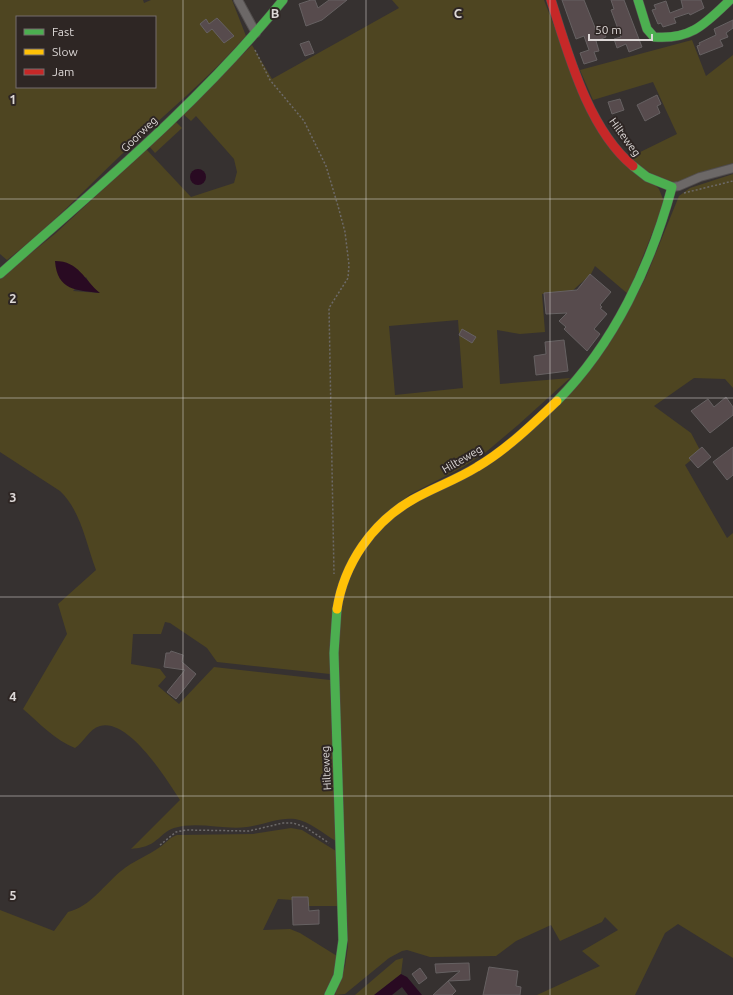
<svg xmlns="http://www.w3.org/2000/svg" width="733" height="995" font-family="Ubuntu,sans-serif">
	<rect width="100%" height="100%" fill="#363130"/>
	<g fill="#4e4521" fill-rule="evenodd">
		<path d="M0,0H143L144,3L151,0H232L246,36C208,79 163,116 121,155C84,190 48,229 7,260L0,254ZM17,17H155V87H17Z"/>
		<path d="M392,0H544L575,80L597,124L659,189L663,199V206L628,294L595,266L591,274L571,292L542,294L545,332L520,334L497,330L500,384L570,378L518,425L486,452L463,467L409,495L350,557L330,674L217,662L207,648L170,623L165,622L161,634H133L131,664L160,669L166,677L158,686L179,704L214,667L330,680L336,841C324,834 309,821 295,819C279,817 263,825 247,827C223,830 197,821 174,828C165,831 161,837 154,842C147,847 139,848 131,849L180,800C167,780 129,718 100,726C89,729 84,742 75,748C56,741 38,722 23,709L67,634L58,604L96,570C86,543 81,511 60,491L0,452V278L56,233L146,149L191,197L234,183L237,172L234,159L196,116L191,121L183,114L252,45L272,79L399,8ZM86,277L91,286L99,293L73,291ZM458,320L463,388L395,395L389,326Z"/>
		<polygon points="692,40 706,76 733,55 733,163 705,171 678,183 663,182 628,158 677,134 653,82 593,100 580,70"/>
		<polygon points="175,121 182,128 155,153 149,146"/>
		<polygon points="733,174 733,388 725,379 694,378 654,406 691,433 701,452 685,465 727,538 733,533 733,958 678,924 665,933 635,995 537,995 600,966 582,951 618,930 605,917 602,922 560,941 551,925 516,941 496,956 430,957 407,950 402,951 389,958 345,994 335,995 345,966 348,946 339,675 339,622 346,588 356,565 372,539 397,514 502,453 621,324 646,277 679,196 690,188"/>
		<path d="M291,828L302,830L336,851L338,906H309L308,901L278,899L263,930L290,929L300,933L337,956L336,969L324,995H0V910L54,931L68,912C90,907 105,884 121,871C133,861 147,856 160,847C166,843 170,837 177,835L253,834Z"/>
		<polygon points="403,958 401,974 374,995 355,995 396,960"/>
	</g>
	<g fill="#290a22">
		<circle cx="198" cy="177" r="8"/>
		<path d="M55,261C79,261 84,280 100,293C77,290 57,291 55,261Z"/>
		<polygon points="401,974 407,977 422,995 408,995 402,987 392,995 374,995"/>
	</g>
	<g fill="#574b4d" stroke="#666162">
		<polygon points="311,0 315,0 318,8 329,0 347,0 322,20 306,26 299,4"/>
		<polygon points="562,0 584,0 596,30 602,28 606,37 596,41 599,51 594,52 597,60 584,64 580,53 589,50 584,36 576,39"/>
		<polygon points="611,0 624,0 642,47 629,52 626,44 617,48 614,39 621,37 611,10 614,9"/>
		<polygon points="681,0 701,0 704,8 690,15 689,13 674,18 676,23 663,27 661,23 658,24 652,10 656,9 654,5 666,1 670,13 683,8"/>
		<polygon points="217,18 234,36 224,43 212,29 207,33 200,24 206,19 209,24"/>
		<polygon points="733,20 733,28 726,33 728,37 720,40 723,46 700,55 697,46 700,45 699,43 716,35 714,29"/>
		<polygon points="309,41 314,53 305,56 300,44"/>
		<polygon points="657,95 661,104 657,106 660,113 645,121 637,105"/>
		<polygon points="620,99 624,110 612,114 608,102"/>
		<polygon points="590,274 611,292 600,305 602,307 600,308 607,314 594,329 600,334 587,351 564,329 566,327 559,321 567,313 546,314 544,293 577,290"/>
		<polygon points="462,329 476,337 472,343 459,335"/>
		<polygon points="564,340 568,371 536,375 534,356 546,354 545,342"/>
		<polygon points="726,397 733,407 733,415 710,433 691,411 708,399 714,407"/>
		<polygon points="702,447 711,457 698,468 689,458"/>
		<polygon points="733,447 733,475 727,480 713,462"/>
		<polygon points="171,651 183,655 182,662 196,674 176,699 167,692 185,670 164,667 166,653 170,653"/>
		<polygon points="292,897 308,897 309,911 319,910 319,924 293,925"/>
		<polygon points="469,963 470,980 448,981 460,971 436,973 435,964"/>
		<polygon points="489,967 518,971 516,986 521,987 520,995 483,995"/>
		<polygon points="420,968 427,978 419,984 412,974"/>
		<polygon points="448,981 456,991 452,995 433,995"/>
	</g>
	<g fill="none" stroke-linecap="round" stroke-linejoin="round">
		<defs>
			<g id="street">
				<polyline points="238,0 256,33"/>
				<polyline points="672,187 679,186 700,177 733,168"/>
			</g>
			<g id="fast">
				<path d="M638,0L647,29L654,37C691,40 705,24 730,0"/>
				<path d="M0,274C98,187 201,102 283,0"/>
				<path d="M557,401C614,344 651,265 672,187L647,177L633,166"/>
				<polyline points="329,995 338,976 343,940 334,653 337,609"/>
			</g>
			<path id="slow" d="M337,609C344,564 372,523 412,500C433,488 456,480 477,467C506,450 533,424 557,401"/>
			<path id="jam" d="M551,0C568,53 588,129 633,166"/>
		</defs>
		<use href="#street" stroke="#534f4e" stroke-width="10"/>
		<use href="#fast" stroke="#534f4e" stroke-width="10"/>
		<use href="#slow" stroke="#534f4e" stroke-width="10"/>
		<use href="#jam" stroke="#534f4e" stroke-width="10"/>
		<g stroke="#6d6a69" stroke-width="1.5" stroke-dasharray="2 2" stroke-linecap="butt">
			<polyline points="255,50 270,80 304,121 326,166 338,206 345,232 349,265 348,278 329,308 334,574"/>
			<polyline points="684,193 733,181"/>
			<polyline points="160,845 176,832 186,830 249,831 283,823 293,823 305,827 329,843"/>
		</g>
		<use href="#street" stroke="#6c6867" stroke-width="8"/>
		<use href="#fast" stroke="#4caf50" stroke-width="9"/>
		<use href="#slow" stroke="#ffc107" stroke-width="9"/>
		<use href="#jam" stroke="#c62828" stroke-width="9"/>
	</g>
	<path fill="none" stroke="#ddd8d7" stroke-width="1" stroke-opacity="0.55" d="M183,0V995M366,0V995M550,0V995M0,199H733M0,398H733M0,597H733M0,796H733"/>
	<g text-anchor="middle" stroke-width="4" stroke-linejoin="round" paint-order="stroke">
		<g font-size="11" fill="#ddd8d7" stroke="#2e2624">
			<text transform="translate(139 134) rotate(-44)" y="4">Goorweg</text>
			<text transform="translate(625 137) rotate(54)" y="4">Hilteweg</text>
			<text transform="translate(462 459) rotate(-30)" y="4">Hilteweg</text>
			<text transform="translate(326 768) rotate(-93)" y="4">Hilteweg</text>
		</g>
	</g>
	<g font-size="13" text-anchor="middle" font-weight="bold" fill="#ddd8d7" stroke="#2e2624" stroke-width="4" stroke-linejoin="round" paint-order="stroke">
		<text x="275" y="18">B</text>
		<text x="458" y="18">C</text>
		<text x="13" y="104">1</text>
		<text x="13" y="303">2</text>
		<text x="13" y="502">3</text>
		<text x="13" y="701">4</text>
		<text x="13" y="900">5</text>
	</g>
	<rect x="16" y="16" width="140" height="72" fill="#2e2624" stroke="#746d6c"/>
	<rect x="24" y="29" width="20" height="6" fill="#4caf50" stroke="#746d6c"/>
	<text x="52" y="36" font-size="12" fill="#ddd8d7">Fast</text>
	<rect x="24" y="49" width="20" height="6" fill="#ffc107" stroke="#746d6c"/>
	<text x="52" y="56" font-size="12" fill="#ddd8d7">Slow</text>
	<rect x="24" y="69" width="20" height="6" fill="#c62828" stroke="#746d6c"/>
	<text x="52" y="76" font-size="12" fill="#ddd8d7">Jam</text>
	<path d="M589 34v6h63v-6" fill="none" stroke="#ddd8d7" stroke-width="2"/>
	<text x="595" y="34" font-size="12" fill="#ddd8d7" stroke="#2e2624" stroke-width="3" paint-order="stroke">50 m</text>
</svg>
